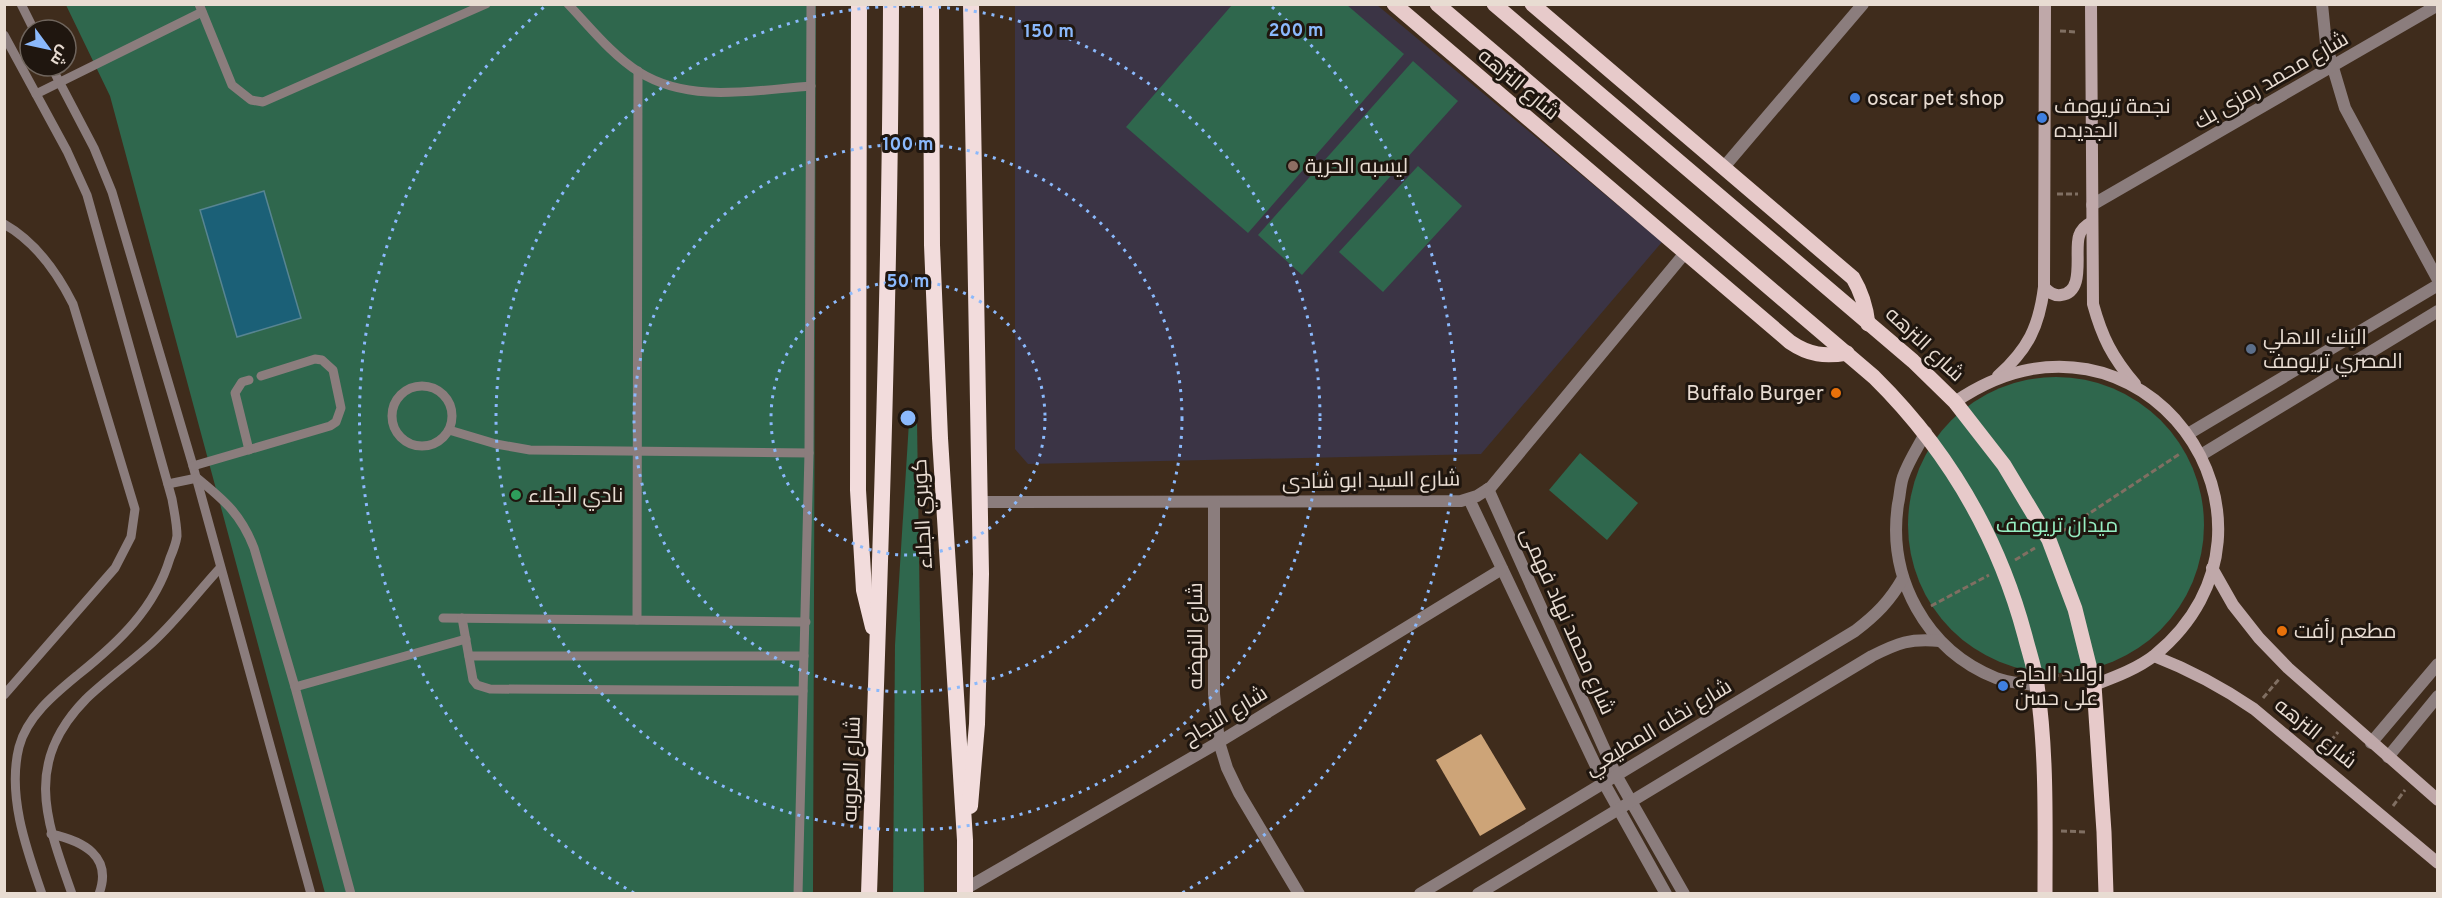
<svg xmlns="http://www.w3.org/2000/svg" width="2442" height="898" font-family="Overpass,Cairo,sans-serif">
	<rect width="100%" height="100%" fill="#3f2c1c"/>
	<polygon fill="#3b3445" points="1015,5 1377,5 1662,242 1481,454 1028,464 1015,449"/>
	<g fill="#2f674d">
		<polygon points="66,5 816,5 813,893 325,893 110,96"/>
		<polygon points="1232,5 1347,5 1404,54 1248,233 1126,127"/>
		<polygon points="1413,61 1458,101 1302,275 1258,235"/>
		<polygon points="1418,166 1462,206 1383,292 1339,252"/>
		<circle cx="2056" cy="525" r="148"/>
		<polygon points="917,421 924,893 893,893 895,645 909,422"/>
		<polygon points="1580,453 1638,503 1607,540 1549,490"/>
	</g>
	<polygon fill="#1b6077" stroke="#588592" stroke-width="1.5" points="264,191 301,318 237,337 200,210"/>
	<polygon fill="#cda478" points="1481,734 1526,809 1480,836 1436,760"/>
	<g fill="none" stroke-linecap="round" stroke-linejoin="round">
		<g stroke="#806f62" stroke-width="3" stroke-dasharray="6 3" stroke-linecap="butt">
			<polyline points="2060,31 2077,32"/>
			<polyline points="2057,194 2078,194"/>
			<polyline points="2061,532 2181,453"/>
			<polyline points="2015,560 2035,548"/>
			<polyline points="1931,606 1989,575"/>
			<polyline points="2053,676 2076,673"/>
			<polyline points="2263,698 2280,678"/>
			<polyline points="2325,748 2338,732"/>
			<polyline points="2393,806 2405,790"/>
			<polyline points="2061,831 2088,832"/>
		</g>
		<g stroke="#8b7d7d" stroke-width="9">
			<polyline points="21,4 34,30"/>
			<polyline points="199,4 232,85 251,100 263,102 486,4"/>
			<path d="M568,4C590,27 612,55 639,72C690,104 755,90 811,86"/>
			<path d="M4,35L67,151L87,195L172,499C174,511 177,524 177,536C176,543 173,551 170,558C155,608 119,642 79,674C56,693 27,716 19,747C7,795 26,848 42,894"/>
			<polyline points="51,66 94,148 112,192 193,466 311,894"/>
			<polyline points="36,94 202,12"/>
			<path d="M4,224C36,242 57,272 73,304L135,509L131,537L115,568L4,695"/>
			<polyline points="249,380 242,382 235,393 249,450"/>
			<circle cx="422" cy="416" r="30"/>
			<polyline points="449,430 496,444 530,450 809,453"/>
			<polyline points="193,466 330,426 336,422 341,408 333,370 322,360 315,359 261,376"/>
			<path d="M168,484L197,478C224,500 241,514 254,548L295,687L351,894"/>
			<polyline points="443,618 806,622"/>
			<polyline points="462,618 473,680 477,685 490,689 803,691"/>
			<polyline points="637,620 638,71"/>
			<polyline points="469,656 804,656"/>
			<polyline points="295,687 466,639"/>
			<path d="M51,834C83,841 113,856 99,894"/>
			<path d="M72,894C46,820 23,763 86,699C107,679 131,662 152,643C177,620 197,593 220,568"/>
			<polyline points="798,894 809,453 811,4"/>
		</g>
		<g stroke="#8b7d7d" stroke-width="12">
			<polyline points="2322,4 2326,44 2345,108 2438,280"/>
			<polyline points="1724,167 1863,4"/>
			<polyline points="2092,205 2438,5"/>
			<polyline points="1488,489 1616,775 1684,894"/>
			<polyline points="1469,499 1604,783 1666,894"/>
			<polyline points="980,502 1461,501 1477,496 1491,487 1685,253"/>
			<polyline points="1214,502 1214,694 1219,742 1227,768 1239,793 1299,894"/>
			<polyline points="2371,743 2438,664"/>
			<polyline points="2388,757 2438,696"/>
			<polyline points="965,889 1219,742 1502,569"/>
		</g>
		<g stroke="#8b7d7d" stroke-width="12">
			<path d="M1926,432C1918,447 1908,462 1903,477C1900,486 1900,496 1898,504C1887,578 1926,650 1996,678C2009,683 2024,683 2037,686"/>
			<polyline points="2188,434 2438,285"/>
			<polyline points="2201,455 2438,311"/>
			<path d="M1420,894L1855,631C1876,615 1890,601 1903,578"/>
			<path d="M1478,894L1872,656C1898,643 1910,638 1940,641"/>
		</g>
		<g stroke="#bfa8a9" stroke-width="12">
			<path d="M2091,4L2093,304C2102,337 2112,357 2135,384"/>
			<path d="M2044,287C2049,292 2053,296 2061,295C2086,292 2074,252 2079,236C2081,229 2086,225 2092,222"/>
			<path d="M1998,376C2028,349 2039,327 2044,287L2045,4"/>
			<path d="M1955,402C2140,275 2316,522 2155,655C2137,669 2115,677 2094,685"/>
			<polyline points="2212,568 2233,605 2259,638 2288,668 2438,800"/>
			<path d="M2154,656C2190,670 2222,687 2254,709L2438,863"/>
		</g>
		<g stroke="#e7caca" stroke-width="15">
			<path d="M1394,4L1790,342C1809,355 1825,357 1847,353"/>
			<path d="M1437,4L1874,377C1948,450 1998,535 2025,636C2029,652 2035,669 2037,685C2047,754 2045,824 2045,894"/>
			<polyline points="1494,4 1913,361 1955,402 2004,465 2049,540 2075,609 2094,685 2104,832 2106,894"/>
			<path d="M1532,4L1853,278C1862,293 1866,306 1868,324"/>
		</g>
		<g stroke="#f2dcdc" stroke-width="16">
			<polyline points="859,4 858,490 864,590 873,627"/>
			<polyline points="931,4 932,245 940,438 965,840 965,894"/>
			<polyline points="970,806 977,724 981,574 971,4"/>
			<path d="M869,894C879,597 890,301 891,4"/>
		</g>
	</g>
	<g fill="none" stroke="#8bb9fc" stroke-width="3" stroke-dasharray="3 6">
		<circle cx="908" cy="418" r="137"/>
		<circle cx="908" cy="418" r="274"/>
		<circle cx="908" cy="418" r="412"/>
		<path d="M634 893A549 549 0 0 1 544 7M1272 7A549 549 0 0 1 1182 893"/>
	</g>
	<g fill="#3f7fe0" stroke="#1f160f" stroke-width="2">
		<circle cx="1855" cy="98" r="6"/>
		<circle cx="2042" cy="118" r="6"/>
		<circle cx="2003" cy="686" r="6"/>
	</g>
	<circle fill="#8d6e63" stroke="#1f160f" stroke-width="2" cx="1293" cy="166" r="6"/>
	<circle fill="#5c6f8a" stroke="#1f160f" stroke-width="2" cx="2251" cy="349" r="6"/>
	<g fill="#e8710a" stroke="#1f160f" stroke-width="2">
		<circle cx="1836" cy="393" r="6"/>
		<circle cx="2282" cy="631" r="6"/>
	</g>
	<circle fill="#2e9e5b" stroke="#1f160f" stroke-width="2" cx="516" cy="495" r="6"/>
	<g text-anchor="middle" stroke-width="6" stroke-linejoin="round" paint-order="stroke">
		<g font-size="21" fill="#e8dcd2" stroke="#1f160f">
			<text transform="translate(2271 80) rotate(-30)" y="7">شارع محمد رمزى بك</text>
			<text transform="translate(1519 84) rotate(40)" y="7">شارع النزهه</text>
			<text transform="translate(1925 344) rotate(43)" y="7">شارع النزهه</text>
			<text transform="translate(1371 480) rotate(-1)" y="7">شارع السيد ابو شادى</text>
			<text transform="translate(922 514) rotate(-93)" y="7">كوبري الجلاء</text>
			<text transform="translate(1568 621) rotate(66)" y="7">شارع محمد نهاد فهمى</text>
			<text transform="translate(1195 636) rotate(-90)" y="7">شارع النهضه</text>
			<text transform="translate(1225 715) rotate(-31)" y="7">شارع النجاح</text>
			<text transform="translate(1658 727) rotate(-31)" y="7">شارع نخله المطيعي</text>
			<text transform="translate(2316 733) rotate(39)" y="7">شارع النزهه</text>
			<text transform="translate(851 769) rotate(-88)" y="7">شارع العروبه</text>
		</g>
		<g font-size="21" fill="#e8dcd2" stroke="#1f160f" text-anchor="start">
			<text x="1867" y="105">oscar pet shop</text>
			<text x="2054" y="113">نجمة تريومف<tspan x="2054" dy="24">الجديده</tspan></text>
			<text x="1305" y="173">ليسبه الحرية</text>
			<text x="2263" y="344">البنك الاهلي<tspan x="2263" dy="24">المصري تريومف</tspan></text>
			<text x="1824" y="400" text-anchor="end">Buffalo Burger</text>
			<text x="528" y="502">نادي الجلاء</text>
			<text x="2294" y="638">مطعم رأفت</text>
			<text x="2015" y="681">اولاد الحاج<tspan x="2015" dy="24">على حسن</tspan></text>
		</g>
		<g font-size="21" fill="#96eec2" stroke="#1f160f">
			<text x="2057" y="532">ميدان تريومف</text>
		</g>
	</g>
	<circle cx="908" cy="418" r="9" fill="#8bb9fc" stroke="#1f160f" stroke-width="3"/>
	<g font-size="18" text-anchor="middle" font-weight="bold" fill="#8bb9fc" stroke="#1f160f" stroke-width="6" stroke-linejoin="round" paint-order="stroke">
		<text x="1296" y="36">200 m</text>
		<text x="1049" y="37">150 m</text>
		<text x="908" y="150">100 m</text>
		<text x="908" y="287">50 m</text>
	</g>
	<rect width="2442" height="898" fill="none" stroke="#e8dcd2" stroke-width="12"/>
	<g transform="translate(48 48) rotate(123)"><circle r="28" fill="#1f160f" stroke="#6f655d" stroke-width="1.5"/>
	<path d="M0-4.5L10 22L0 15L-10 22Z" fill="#8bb9fc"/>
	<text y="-9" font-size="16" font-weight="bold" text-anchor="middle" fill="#e8dcd2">ش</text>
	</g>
</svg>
